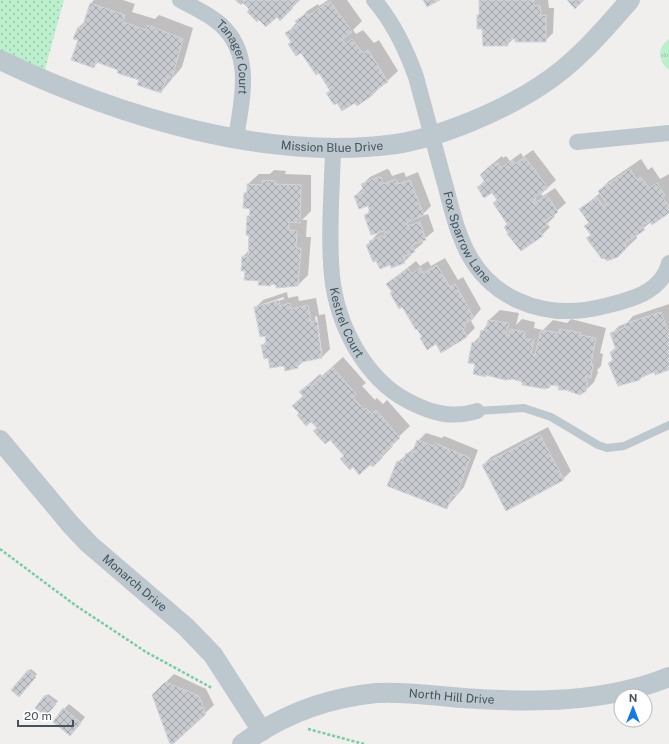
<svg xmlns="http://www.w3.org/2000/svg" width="669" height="744" font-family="'Public Sans',sans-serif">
	<defs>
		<pattern id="grass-dots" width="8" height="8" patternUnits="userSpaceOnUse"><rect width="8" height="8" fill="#bcf0cd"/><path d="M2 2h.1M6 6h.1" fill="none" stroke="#9bc5aa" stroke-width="1.8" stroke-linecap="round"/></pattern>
		<pattern id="park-tufts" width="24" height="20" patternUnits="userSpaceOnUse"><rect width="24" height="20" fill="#bcf0cd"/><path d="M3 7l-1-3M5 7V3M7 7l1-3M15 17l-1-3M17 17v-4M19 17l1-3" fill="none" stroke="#9bc5aa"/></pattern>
		<pattern id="building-cross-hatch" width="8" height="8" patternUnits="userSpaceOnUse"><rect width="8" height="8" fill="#c8ccd1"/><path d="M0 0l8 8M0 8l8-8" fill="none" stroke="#a4a8ad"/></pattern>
	</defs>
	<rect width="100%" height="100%" fill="#f1eeee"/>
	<polygon fill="url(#grass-dots)" points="0,0 64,0 42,80 0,60"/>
	<path fill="url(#park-tufts)" d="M669,39V70C658,62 656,48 669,39Z"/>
	<g fill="#0003" fill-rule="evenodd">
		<polygon points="94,0 123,0 135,4 132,12 155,19 159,15 193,28 182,67 161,92 120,69 98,62 94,67 79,40 79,27 85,21 91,3"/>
		<polygon points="237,0 300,0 280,19 277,16 251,9 243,2"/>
		<polygon points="328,0 347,0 362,21 353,30 356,34 363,30 374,43 379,40 398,71 372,95 355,102 337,102 328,93 331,90 319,72 287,33 307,11 318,4 319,6"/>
		<polygon points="480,0 548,0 549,8 554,8 553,33 545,41 514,38 507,45 483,28 478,16 480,13"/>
		<polygon points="533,150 556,180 541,194 543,196 555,188 566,203 553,214 555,216 547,224 550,227 542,235 508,224 498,200 492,191 478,187 485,180 485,170 502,156 503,158 506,156 510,161 521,153 523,157"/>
		<polygon points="641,159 648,170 652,167 660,179 669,174 669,212 651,222 636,234 637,238 618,256 587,238 591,234 586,226 589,222 580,209 600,193 599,191 609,181"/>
		<path d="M387,169L389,170L392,176L404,172L406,177L418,172L431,206L420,217L428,214L434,231L422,241L423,243L412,252V254L404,262L391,264L377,260L367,245L381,230L365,216L370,210L368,204L355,196L363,188L362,185L370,177ZM402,252L405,259H402Z"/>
		<polygon points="274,170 286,171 285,174 311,175 311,211 302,220 307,220 306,237 311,237 308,275 298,285 272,283 270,285 260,280 246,270 243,257 249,250 248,217 251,214 251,208 245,193 248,190 248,184 259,174 270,174"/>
		<polygon points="445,258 458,280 463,277 481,309 471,321 475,328 467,336 441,352 436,343 423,336 387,284 416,261 420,266 428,261 431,266"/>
		<path d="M287,292L288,298L298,296L299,301L316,298L319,315L325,314L330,349L322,357L304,361L297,367L285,365L269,357L262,345L267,341L255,308L263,300ZM284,297V299L263,306V304ZM317,316L322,353H320L315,317Z"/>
		<polygon points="669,304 669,369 655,370 640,379 609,363 613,359 611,352 616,347 611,334 619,326 627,323 633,316"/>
		<polygon points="500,310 519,313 516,325 522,319 535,322 534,328 543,330 553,320 567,323 571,319 606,328 600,353 603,354 601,366 597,370 598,372 594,382 583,393 552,384 549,386 513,378 505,379 474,373 476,363 473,343 481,335 489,320"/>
		<polygon points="343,357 366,383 362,386 375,400 377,398 383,404 387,400 410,426 391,444 393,446 373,466 345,455 330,439 300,413 304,396 300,392 320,374 322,376"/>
		<polygon points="548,427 571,471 563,479 483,465 491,457"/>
		<polygon points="426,433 442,438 444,436 478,450 464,487 446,508 398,462 416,446 418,441"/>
		<polygon points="31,669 37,674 21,693 28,671"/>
		<polygon points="174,674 206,689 214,705 171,744 153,695"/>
		<polygon points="48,694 58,701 48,712 46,696"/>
		<polygon points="69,704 85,717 76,729 64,709"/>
	</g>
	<g fill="url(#building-cross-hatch)" stroke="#d2d5da">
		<polygon points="235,0 298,0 291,6 293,8 280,21 277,17 266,27 259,20 257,22 247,12 249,9 243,3 241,5"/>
		<polygon points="423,0 440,0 427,7"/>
		<polygon points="479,0 534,0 534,6 540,5 541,16 546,15 546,42 515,42 515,39 508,39 508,46 483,46 482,29 477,29 477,15 479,15"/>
		<polygon points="567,0 584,0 575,9"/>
		<polygon points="330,1 352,32 342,39 345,44 352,39 363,53 368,50 388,82 371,93 373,95 357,106 355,103 342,111 337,103 334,105 326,93 330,91 319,73 316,75 301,53 296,56 288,44 291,42 285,33 298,25 295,21 307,13 308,16"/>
		<polygon points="90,3 125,15 123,22 146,30 148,25 183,39 172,78 167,77 161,93 137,85 139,80 117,73 118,70 96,62 94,68 71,60 78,40 73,39 78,27 82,28"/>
		<polygon points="525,157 548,188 534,198 536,200 533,203 534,204 547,195 558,212 545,221 548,225 539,231 543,236 521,251 507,234 508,233 504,227 507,224 493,203 497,200 492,193 484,198 477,187 485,182 480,175 493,163 494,165 498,163 501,168 512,160 515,164"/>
		<polygon points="630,169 637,180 641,177 649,188 657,183 665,195 662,197 669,206 669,213 652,225 649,221 642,225 645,230 625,243 626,249 618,257 607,261 604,258 602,259 586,238 591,235 584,226 589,223 579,209 597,197 604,207 607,205 598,191"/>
		<polygon points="378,177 381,177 383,184 396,179 398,184 410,180 424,215 407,222 408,226 420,222 426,240 412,245 415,252 403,257 405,263 391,268 390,265 380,269 376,261 373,262 366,245 370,243 369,241 386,235 384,231 371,235 364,215 370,213 368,206 359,209 354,196 364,192 361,184"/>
		<polygon points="263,180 276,181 275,184 301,185 300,223 289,222 289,230 297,231 296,248 301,248 298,286 276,288 276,285 271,284 271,286 258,285 259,281 244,280 245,271 241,271 242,256 248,257 249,236 246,235 247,216 249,216 250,209 243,208 244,193 247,193 247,184 262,185"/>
		<polygon points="437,265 450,287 455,284 474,318 464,324 466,327 463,329 467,337 441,353 436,344 427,350 420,338 422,337 417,329 416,330 402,307 399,309 390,293 392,292 386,284 408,268 411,274 420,268 423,273"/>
		<polygon points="279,300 280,306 290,303 291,309 308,305 311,322 317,321 322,358 297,363 298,368 285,371 284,366 270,368 268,358 264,359 261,345 266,344 265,336 260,337 254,307"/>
		<polygon points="661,312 669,334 669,370 655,375 654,372 640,378 640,380 618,386 608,363 613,361 610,352 616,350 610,333 626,327 624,324"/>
		<polygon points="488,320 509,323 506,335 509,335 510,329 525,332 524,339 534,340 531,354 535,355 541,330 559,333 560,329 581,333 580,335 596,338 591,364 593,364 591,378 585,376 588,384 586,391 580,395 566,390 558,390 559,386 550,385 550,387 546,389 522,385 522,382 513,379 505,380 486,375 486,377 473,374 475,364 468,363 472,342 478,344 481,330 486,331"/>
		<polygon points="332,367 356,394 353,397 364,410 366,408 372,414 376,410 400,438 381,455 383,457 373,467 370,465 359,475 353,467 350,470 340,459 344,456 330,440 325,444 313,431 317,428 311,422 306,426 297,415 299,413 292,406 303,396 299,392 309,384 311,386"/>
		<polygon points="540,435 564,480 506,511 482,465"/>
		<polygon points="417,440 434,446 435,443 470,458 456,496 452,495 447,509 387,486 397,461 402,463 406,453 411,456"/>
		<polygon points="28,670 36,677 19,697 11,690"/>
		<polygon points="165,682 199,696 206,714 173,744 170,744 152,695"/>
		<polygon points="45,695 56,704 46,716 35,708"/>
		<polygon points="63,708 81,723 70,736 53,722"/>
	</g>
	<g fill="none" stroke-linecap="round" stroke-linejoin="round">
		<g stroke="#73cf9d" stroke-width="2.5" stroke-dasharray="3 2" stroke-linecap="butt">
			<polyline points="0,549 75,605 146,652 212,688"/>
			<polyline points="308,729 364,744"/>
		</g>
		<polyline stroke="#bcc7ce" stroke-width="8" points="477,411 524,408 551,417 598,445 607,448 624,446 669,425"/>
		<g stroke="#bcc7ce" stroke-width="16">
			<path id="s1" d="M180,0C193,7 209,14 220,24C254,54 242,99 236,138"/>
			<path id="s2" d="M374,0C394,23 406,49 416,77C425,111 434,144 443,177C449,197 453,219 461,238C484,299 544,322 605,306C631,300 662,292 669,263"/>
			<polyline points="577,142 669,133"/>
			<path id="s3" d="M333,149C332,191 328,235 332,276C337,324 364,378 408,401C431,413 452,419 477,411"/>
		</g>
		<g stroke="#bcc7ce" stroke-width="20">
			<path id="s4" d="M0,60C117,116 266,162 396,144C441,137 502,111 540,86C575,64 603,31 630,0"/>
			<path id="s5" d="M0,440L71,525L89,544L186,627L213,655L262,731"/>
			<path id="s6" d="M242,744C281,715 327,698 376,693C404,691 435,696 463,698C532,703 604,703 669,677"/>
		</g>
	</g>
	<g text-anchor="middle" stroke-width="3" stroke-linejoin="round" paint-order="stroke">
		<g font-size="12" fill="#46535c" stroke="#fff">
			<text dy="4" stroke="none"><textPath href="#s1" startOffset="84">Tanager Court</textPath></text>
			<text dy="4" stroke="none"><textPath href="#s4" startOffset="346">Mission Blue Drive</textPath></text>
			<text dy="4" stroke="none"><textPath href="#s2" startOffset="257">Fox Sparrow Lane</textPath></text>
			<text dy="4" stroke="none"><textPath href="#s3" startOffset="176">Kestrel Court</textPath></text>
			<text dy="4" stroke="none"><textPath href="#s5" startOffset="197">Monarch Drive</textPath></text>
			<text dy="4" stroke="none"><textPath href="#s6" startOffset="221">North Hill Drive</textPath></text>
		</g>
	</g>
	<g transform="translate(633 708)"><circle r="19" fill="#ffffff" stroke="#b5babe"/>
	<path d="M0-3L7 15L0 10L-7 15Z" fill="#1479e5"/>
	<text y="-6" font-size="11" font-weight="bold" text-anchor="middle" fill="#46535c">N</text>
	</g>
	<path d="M18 720v6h55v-6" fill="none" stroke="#46535c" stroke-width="2"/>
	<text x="24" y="720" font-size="12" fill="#46535c" stroke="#ffffff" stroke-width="3" paint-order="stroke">20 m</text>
</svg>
